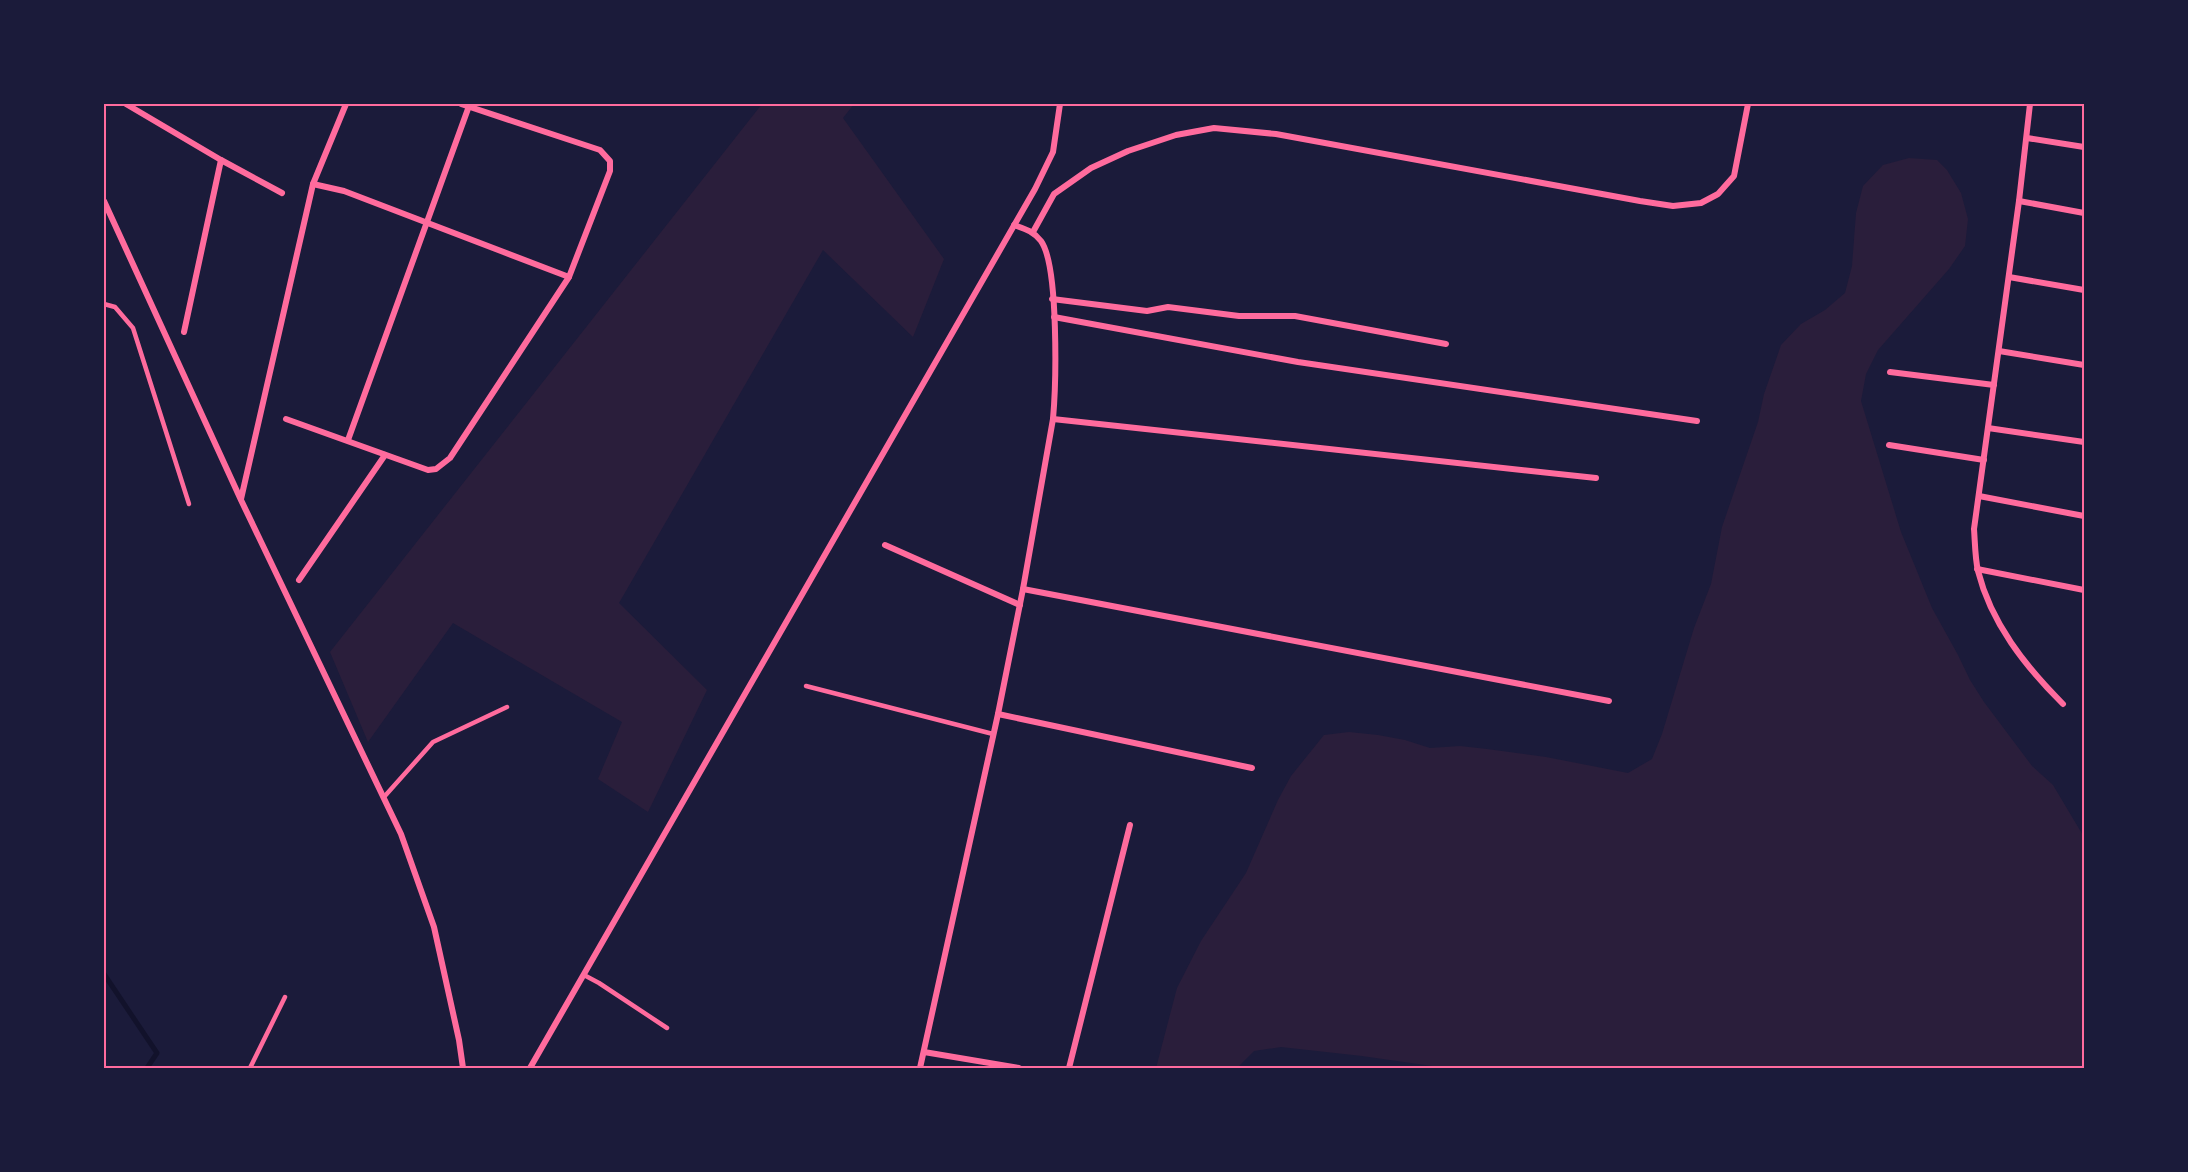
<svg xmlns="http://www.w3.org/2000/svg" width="2188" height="1172" font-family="'Exo 2',sans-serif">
	<rect width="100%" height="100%" fill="#1b1b3a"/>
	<g fill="#2a1e3b">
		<polygon points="762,104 854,104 843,118 944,259 913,337 823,250 619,603 707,690 648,812 598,779 622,722 453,623 368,742 330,652"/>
		<polygon points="1909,158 1937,160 1947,170 1961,193 1968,219 1965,246 1949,269 1878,350 1866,374 1861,401 1901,532 1932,608 1958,655 1970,680 1984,702 2032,766 2053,785 2084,837 2084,1068 1446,1068 1362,1056 1281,1047 1254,1051 1237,1068 1156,1068 1177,988 1201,941 1246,873 1278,800 1291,776 1324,735 1349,732 1378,735 1405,740 1430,748 1460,746 1487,749 1546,757 1628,773 1652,759 1662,734 1694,628 1711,584 1722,527 1758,422 1764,394 1781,345 1801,324 1825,310 1845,293 1852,266 1856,213 1863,186 1883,165"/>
	</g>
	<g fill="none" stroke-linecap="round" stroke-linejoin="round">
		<polyline stroke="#12122b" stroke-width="5" points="104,974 157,1053 147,1068"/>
		<g stroke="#ff6b9d" stroke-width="4.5">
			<polyline points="104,304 115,307 133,328 189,504"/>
			<polyline points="806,686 993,734"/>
			<polyline points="384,797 433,742 507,707"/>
			<polyline points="584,975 599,983 667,1028"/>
			<polyline points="250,1068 285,997"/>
		</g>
		<g stroke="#ff6b9d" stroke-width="6">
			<polyline points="126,104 221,160 282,193"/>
			<path d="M2030,104L2019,201L1974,529C1975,542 1975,558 1978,571C1991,623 2025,666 2063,704"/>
			<polyline points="2027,138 2084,147"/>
			<polyline points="313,184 344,191 569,277"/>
			<polyline points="104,201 241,500 401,834 434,927 459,1040 463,1068"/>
			<polyline points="2019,201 2084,213"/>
			<polyline points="1033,232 1054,194 1091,168 1128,151 1176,135 1214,128 1276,134 1640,201 1673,206 1701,203 1718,194 1734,176 1748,104"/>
			<polyline points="2009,277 2084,290"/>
			<polyline points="1052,299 1147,311 1168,307 1239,316 1295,316 1446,344"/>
			<polyline points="1054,317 1298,362 1697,421"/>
			<polyline points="184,332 221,160"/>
			<polyline points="1999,351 2084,365"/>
			<polyline points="1890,372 1994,385"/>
			<polyline points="286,419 428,470 436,469 450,458 569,277 610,171 610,161 600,150 461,104"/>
			<polyline points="1053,419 1596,478"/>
			<polyline points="1988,428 2084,442"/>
			<polyline points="348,440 469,106"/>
			<polyline points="1889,445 1984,460"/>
			<polyline points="1979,496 2084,516"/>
			<polyline points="241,499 313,184 346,104"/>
			<polyline points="885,545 1020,605"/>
			<polyline points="1977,569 2084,590"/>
			<polyline points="299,580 385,455"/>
			<polyline points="1023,589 1609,701"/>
			<polyline points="998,714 1252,768"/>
			<polyline points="924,1052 1019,1068"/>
			<polyline points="530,1068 1035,189 1053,152 1060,104"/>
			<path d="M920,1068L998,714L1023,589L1053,419C1056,385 1059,266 1041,241C1033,231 1025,229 1014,225"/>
			<polyline points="1069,1068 1130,825"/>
		</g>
	</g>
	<rect width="2188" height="1172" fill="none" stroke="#1b1b3a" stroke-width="210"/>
	<rect x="105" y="105" width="1978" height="962" fill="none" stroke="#ff6b9d" stroke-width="2"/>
</svg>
